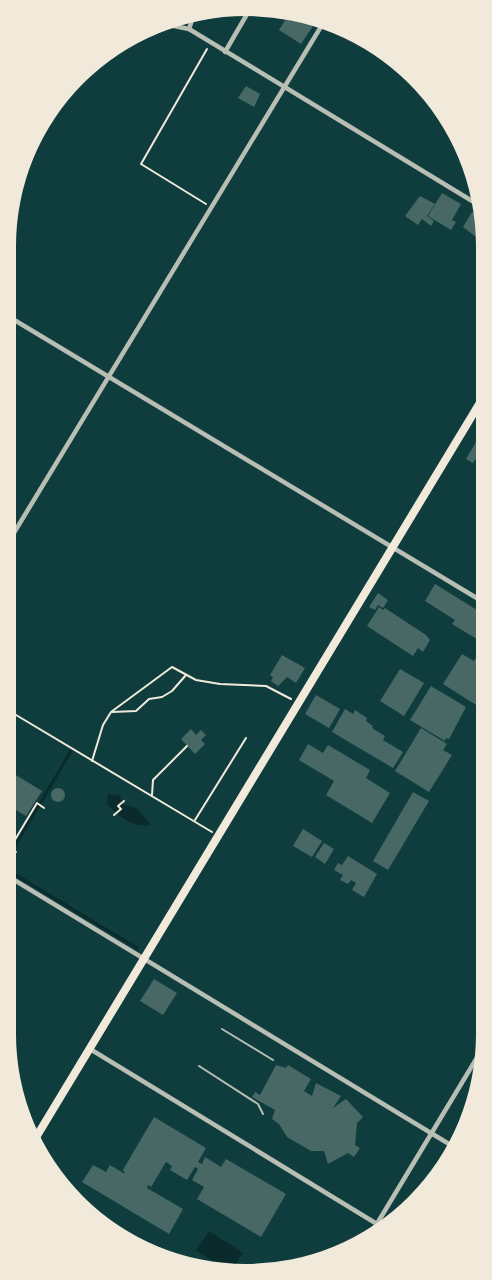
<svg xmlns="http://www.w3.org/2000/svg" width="492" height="1280" font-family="'DejaVu Sans',sans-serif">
	<rect width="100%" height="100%" fill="#0f3d3e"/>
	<g fill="#0a2a2b">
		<path d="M108,794L119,795L124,805L137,808L151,825C132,828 120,817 107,804Z"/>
		<polygon points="209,1231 243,1253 231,1271 196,1251"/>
	</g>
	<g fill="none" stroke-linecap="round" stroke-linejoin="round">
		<g stroke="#0a2a2b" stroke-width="3">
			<polyline points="6,861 71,751"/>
			<polyline points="6,869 137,948"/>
		</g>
	</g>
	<g fill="#486865">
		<polygon points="289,14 296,15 313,26 301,44 279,30"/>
		<polygon points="246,86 260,94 254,107 238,98"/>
		<polygon points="442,193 461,204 452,220 456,222 451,230 428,216"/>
		<polygon points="420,196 435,204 427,216 434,221 431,226 422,219 418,225 405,216"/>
		<polygon points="472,212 484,219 484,243 463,227"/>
		<polygon points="476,442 484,446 473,463 466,459"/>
		<polygon points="435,584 485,615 485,644 452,624 455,620 425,601"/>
		<polygon points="378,593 388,600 383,608 378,605 375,610 369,607"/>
		<polygon points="379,607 383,610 385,608 426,635 430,640 423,652 418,648 413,656 367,626"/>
		<polygon points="462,654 474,661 478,654 485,658 484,710 443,684"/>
		<polygon points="282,655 305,668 296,683 287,677 278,686 271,681 273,677 270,675"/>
		<polygon points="400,669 424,683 404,716 380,701"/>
		<polygon points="431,686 466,707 449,739 446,738 445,741 410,720"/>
		<polygon points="316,695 340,709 329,728 305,714"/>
		<polygon points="345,709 353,714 355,710 367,718 366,721 373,726 372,728 385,736 383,740 403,752 393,768 332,732"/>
		<polygon points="421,728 447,744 443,750 452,755 429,792 395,771"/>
		<polygon points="191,729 196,735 201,730 206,735 201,740 205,744 195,754 181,739"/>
		<polygon points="308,744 323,753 328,745 370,770 366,778 390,793 372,823 326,795 334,781 299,760"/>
		<polygon points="6,769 42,791 26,816 6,804"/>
		<circle cx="58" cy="795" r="7"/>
		<polygon points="413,792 429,801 388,870 373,861"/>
		<polygon points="303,829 322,841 312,857 293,846"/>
		<polygon points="324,843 334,849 325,864 315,857"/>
		<polygon points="348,856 377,874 364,897 352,890 356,883 351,880 348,884 340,880 343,875 334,870 338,863 342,865"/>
		<polygon points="154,979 177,993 163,1015 140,1001"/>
		<polygon points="276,1065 286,1068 288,1065 311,1079 304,1091 312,1096 316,1083 341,1096 333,1108 346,1099 363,1117 357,1123 355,1145 360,1148 354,1157 348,1153 328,1164 324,1151 311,1151 287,1137 279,1124 272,1119 275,1110 252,1097 255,1092 260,1095"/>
		<polygon points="154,1117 206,1148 198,1162 202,1164 205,1157 221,1167 226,1159 286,1194 261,1237 197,1199 204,1187 192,1180 198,1169 195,1167 187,1180 170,1170 172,1166 166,1162 151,1187 148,1185 147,1188 183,1209 169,1234 82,1182 93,1165 106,1172 110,1165 125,1174 123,1170"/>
	</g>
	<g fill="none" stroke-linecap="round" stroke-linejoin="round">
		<g stroke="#f1e9da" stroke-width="2">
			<polyline points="206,204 141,164 207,49"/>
			<polyline points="6,709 212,832"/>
			<polyline points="112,712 136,711 149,699 162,697 172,691 186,675"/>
			<polyline points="92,761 103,725 111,712 172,667 196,680 220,684 266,686 291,699"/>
			<polyline points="152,795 153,780 187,746"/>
			<polyline points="114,815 121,809 118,806 124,801"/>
			<polyline points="195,820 246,738"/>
			<polyline points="16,852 10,848 37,803 44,808"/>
		</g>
		<g stroke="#b8beb3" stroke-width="2">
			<polyline points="222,1029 273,1060"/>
			<polyline points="199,1066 258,1104 263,1114"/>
		</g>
		<g stroke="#b8beb3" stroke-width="4.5">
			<polyline points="164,24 189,29 482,207"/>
			<polyline points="189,29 193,17"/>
			<polyline points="225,52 250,9"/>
			<polyline points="6,315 485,603"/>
			<polyline points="6,546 325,20"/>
			<polyline points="6,875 454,1147"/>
			<polyline points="90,1049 377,1224"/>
			<polyline points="366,1242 484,1046"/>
		</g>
		<polyline stroke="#f1e9da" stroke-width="8" points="35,1139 484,396"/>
	</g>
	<path d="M0 0H492V1280H0ZM246 16H246A230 230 0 0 1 476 246V1034A230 230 0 0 1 246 1264H246A230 230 0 0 1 16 1034V246A230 230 0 0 1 246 16Z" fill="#f1e9da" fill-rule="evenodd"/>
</svg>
